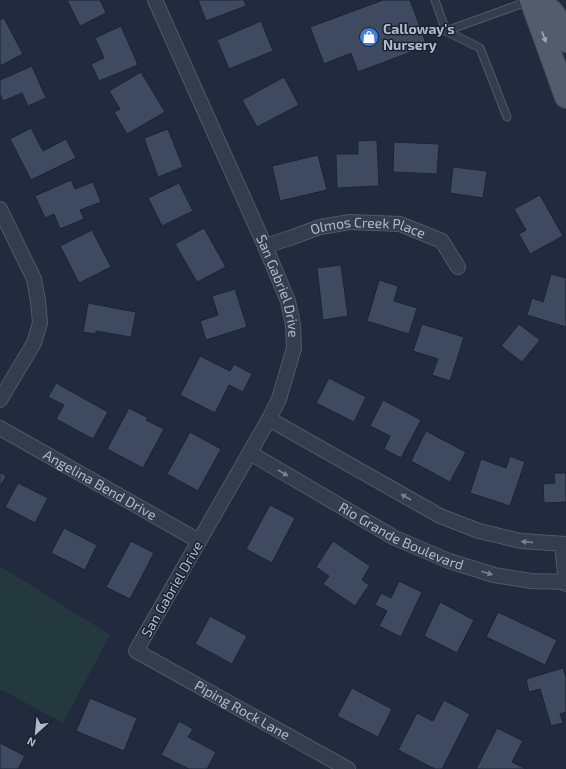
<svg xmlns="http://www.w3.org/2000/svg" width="566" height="769" font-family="'Exo 2',sans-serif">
	<rect width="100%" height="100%" fill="#212b3d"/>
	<polygon fill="#23393e" points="0,566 110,635 63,723 0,689"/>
	<g fill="#3f4a60" stroke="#1c2434">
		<polygon points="67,0 100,0 106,13 80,26"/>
		<polygon points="198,0 244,0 246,6 206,21"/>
		<polygon points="383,0 410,0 427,46 358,72 351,53 324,64 310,27"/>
		<polygon points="4,18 23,54 0,66 0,20"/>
		<polygon points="261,21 273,51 229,69 217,40"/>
		<polygon points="121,26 138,65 99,81 91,64 104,58 95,38"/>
		<polygon points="32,66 46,98 28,106 22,93 3,101 0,94 0,80"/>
		<polygon points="141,72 165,112 127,134 114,112 120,109 109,91"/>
		<polygon points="284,77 299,105 257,127 242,100"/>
		<polygon points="31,128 43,151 66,139 76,158 31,180 10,139"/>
		<polygon points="168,129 183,167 158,177 144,138"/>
		<polygon points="377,140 379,186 337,188 336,154 358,154 358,141"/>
		<polygon points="394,142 439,144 437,174 393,172"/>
		<polygon points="318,155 327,190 280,201 272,166"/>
		<polygon points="453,167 487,171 483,198 450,193"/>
		<polygon points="71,180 75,189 93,182 101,202 80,210 84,219 60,229 54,214 45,218 35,196"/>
		<polygon points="179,183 193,211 162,226 148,198"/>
		<polygon points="540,195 563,236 530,254 519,234 526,230 514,209"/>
		<polygon points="204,228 226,267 197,282 175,244"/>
		<polygon points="92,230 111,267 79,283 60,246"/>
		<polygon points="341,265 348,316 323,320 317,268"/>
		<polygon points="551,274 566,278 566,327 527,315 532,298 543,302"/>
		<polygon points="379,280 398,286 394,301 417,308 409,334 367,321"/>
		<polygon points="235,289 247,327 206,340 200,321 218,315 212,296"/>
		<polygon points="88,303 136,312 131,337 96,331 96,334 83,332"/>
		<polygon points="422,324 464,337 450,381 432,375 438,359 413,351"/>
		<polygon points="519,324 540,340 522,362 501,346"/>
		<polygon points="200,356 230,371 234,364 252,374 243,392 229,385 215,413 180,395"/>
		<polygon points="329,378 366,397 354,422 316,403"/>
		<polygon points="56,383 108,412 93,439 56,419 64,405 48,397"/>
		<polygon points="383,400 421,420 401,458 384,449 390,436 370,426"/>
		<polygon points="129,408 148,418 146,420 164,429 143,468 107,449"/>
		<polygon points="426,431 466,452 450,482 411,461"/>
		<polygon points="190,432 221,449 198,491 167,474"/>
		<polygon points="510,456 525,462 510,506 470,493 481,459 506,468"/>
		<polygon points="0,472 6,476 0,487"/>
		<polygon points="554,473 566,473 566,502 544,503 543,484 555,483"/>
		<polygon points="18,483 48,498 35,523 5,507"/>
		<polygon points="270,505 295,518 272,563 246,549"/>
		<polygon points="64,528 97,545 85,570 51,553"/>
		<polygon points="131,541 154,553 130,599 106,587"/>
		<polygon points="333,541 370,566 362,580 369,585 355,606 323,584 329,576 316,567"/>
		<polygon points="399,581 422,592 401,637 379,626 387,611 375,605 381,593 391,598"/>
		<polygon points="440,602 474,620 457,653 424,636"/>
		<polygon points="498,612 557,640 545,665 486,637"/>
		<polygon points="210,616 247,636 232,664 195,644"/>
		<polygon points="563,668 566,678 566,712 560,714 563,723 551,726 540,689 529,692 526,679"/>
		<polygon points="352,688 392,709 378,737 337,716"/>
		<polygon points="90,698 137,718 124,751 76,731"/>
		<polygon points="444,700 470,714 442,769 435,769 398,750 417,713 433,721"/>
		<polygon points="179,721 193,729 188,737 216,752 207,769 189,769 161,755"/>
		<polygon points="497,728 523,741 512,762 526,769 476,769"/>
		<polygon points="0,743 25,756 18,769 0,769"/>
	</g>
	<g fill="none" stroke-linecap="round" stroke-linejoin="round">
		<defs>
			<g id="lane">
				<polyline points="435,0 446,31 480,48 507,117"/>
				<polyline points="446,31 529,1"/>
			</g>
			<g id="street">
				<path id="s1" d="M155,0L265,246L288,301L293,325L294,348L279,399L269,419L136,651L348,769"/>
				<polyline points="0,209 34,279 38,301 40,323 34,343 0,400"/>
				<path id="s2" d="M265,246L290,238L320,227L350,222L400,224L442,241L458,267"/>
				<polyline points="269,419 440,516 479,531 521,541 566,544"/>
				<path id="s3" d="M0,428L199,541"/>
				<path id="s4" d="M250,453L395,538L449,561L494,575L531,581L566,582"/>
				<polyline points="562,544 566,584"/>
			</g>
			<g id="primary">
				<polyline points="531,0 566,97"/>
				<path d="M531,0C558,10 556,16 566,41"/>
			</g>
		</defs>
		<use href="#lane" stroke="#505868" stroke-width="9"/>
		<use href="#street" stroke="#505868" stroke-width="16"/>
		<use href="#primary" stroke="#3e4656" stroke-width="24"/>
		<use href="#lane" stroke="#353d4d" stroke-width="7"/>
		<use href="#street" stroke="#353d4d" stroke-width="14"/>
		<use href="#primary" stroke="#535c6d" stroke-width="22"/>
	</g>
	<defs><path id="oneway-solid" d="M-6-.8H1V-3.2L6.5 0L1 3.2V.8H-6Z"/></defs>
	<use fill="#9da6b7" href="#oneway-solid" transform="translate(544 37) rotate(70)"/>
	<g fill="#798191">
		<use href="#oneway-solid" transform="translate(283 473) rotate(30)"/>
		<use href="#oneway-solid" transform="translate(406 497) rotate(-150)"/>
		<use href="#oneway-solid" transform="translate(527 542) rotate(-175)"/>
		<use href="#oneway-solid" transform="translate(487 573) rotate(17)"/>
	</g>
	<defs>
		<symbol id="shop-disc" viewBox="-11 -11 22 22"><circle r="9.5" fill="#3f7fe0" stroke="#1a2232"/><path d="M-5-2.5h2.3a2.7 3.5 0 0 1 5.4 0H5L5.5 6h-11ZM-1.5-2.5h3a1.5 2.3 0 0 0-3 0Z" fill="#fff"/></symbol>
	</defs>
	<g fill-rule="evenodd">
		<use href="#shop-disc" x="358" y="26" width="22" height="22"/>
	</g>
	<g text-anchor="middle" stroke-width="3" stroke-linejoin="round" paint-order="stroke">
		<g font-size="14" font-weight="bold" fill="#b0b8c9" stroke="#1a2232" text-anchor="start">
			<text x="383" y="34">Calloway's<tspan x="383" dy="16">Nursery</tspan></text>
		</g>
		<g font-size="14" fill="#b0b8c9" stroke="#1a2232">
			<text dy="5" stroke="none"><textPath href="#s2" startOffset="107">Olmos Creek Place</textPath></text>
			<text dy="5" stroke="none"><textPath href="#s1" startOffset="312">San Gabriel Drive</textPath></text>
			<text dy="5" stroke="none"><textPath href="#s3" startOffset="115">Angelina Bend Drive</textPath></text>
			<text dy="5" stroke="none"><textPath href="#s4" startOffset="173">Rio Grande Boulevard</textPath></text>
			<text transform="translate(172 589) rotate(-60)" y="5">San Gabriel Drive</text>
			<text dy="5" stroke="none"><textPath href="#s1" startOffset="841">Piping Rock Lane</textPath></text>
		</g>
	</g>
	<g transform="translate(36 733) rotate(207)" stroke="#1a2232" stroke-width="3" paint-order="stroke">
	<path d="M0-3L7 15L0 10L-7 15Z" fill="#b0b8c9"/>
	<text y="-6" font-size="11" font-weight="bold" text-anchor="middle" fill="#b0b8c9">N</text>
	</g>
</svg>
